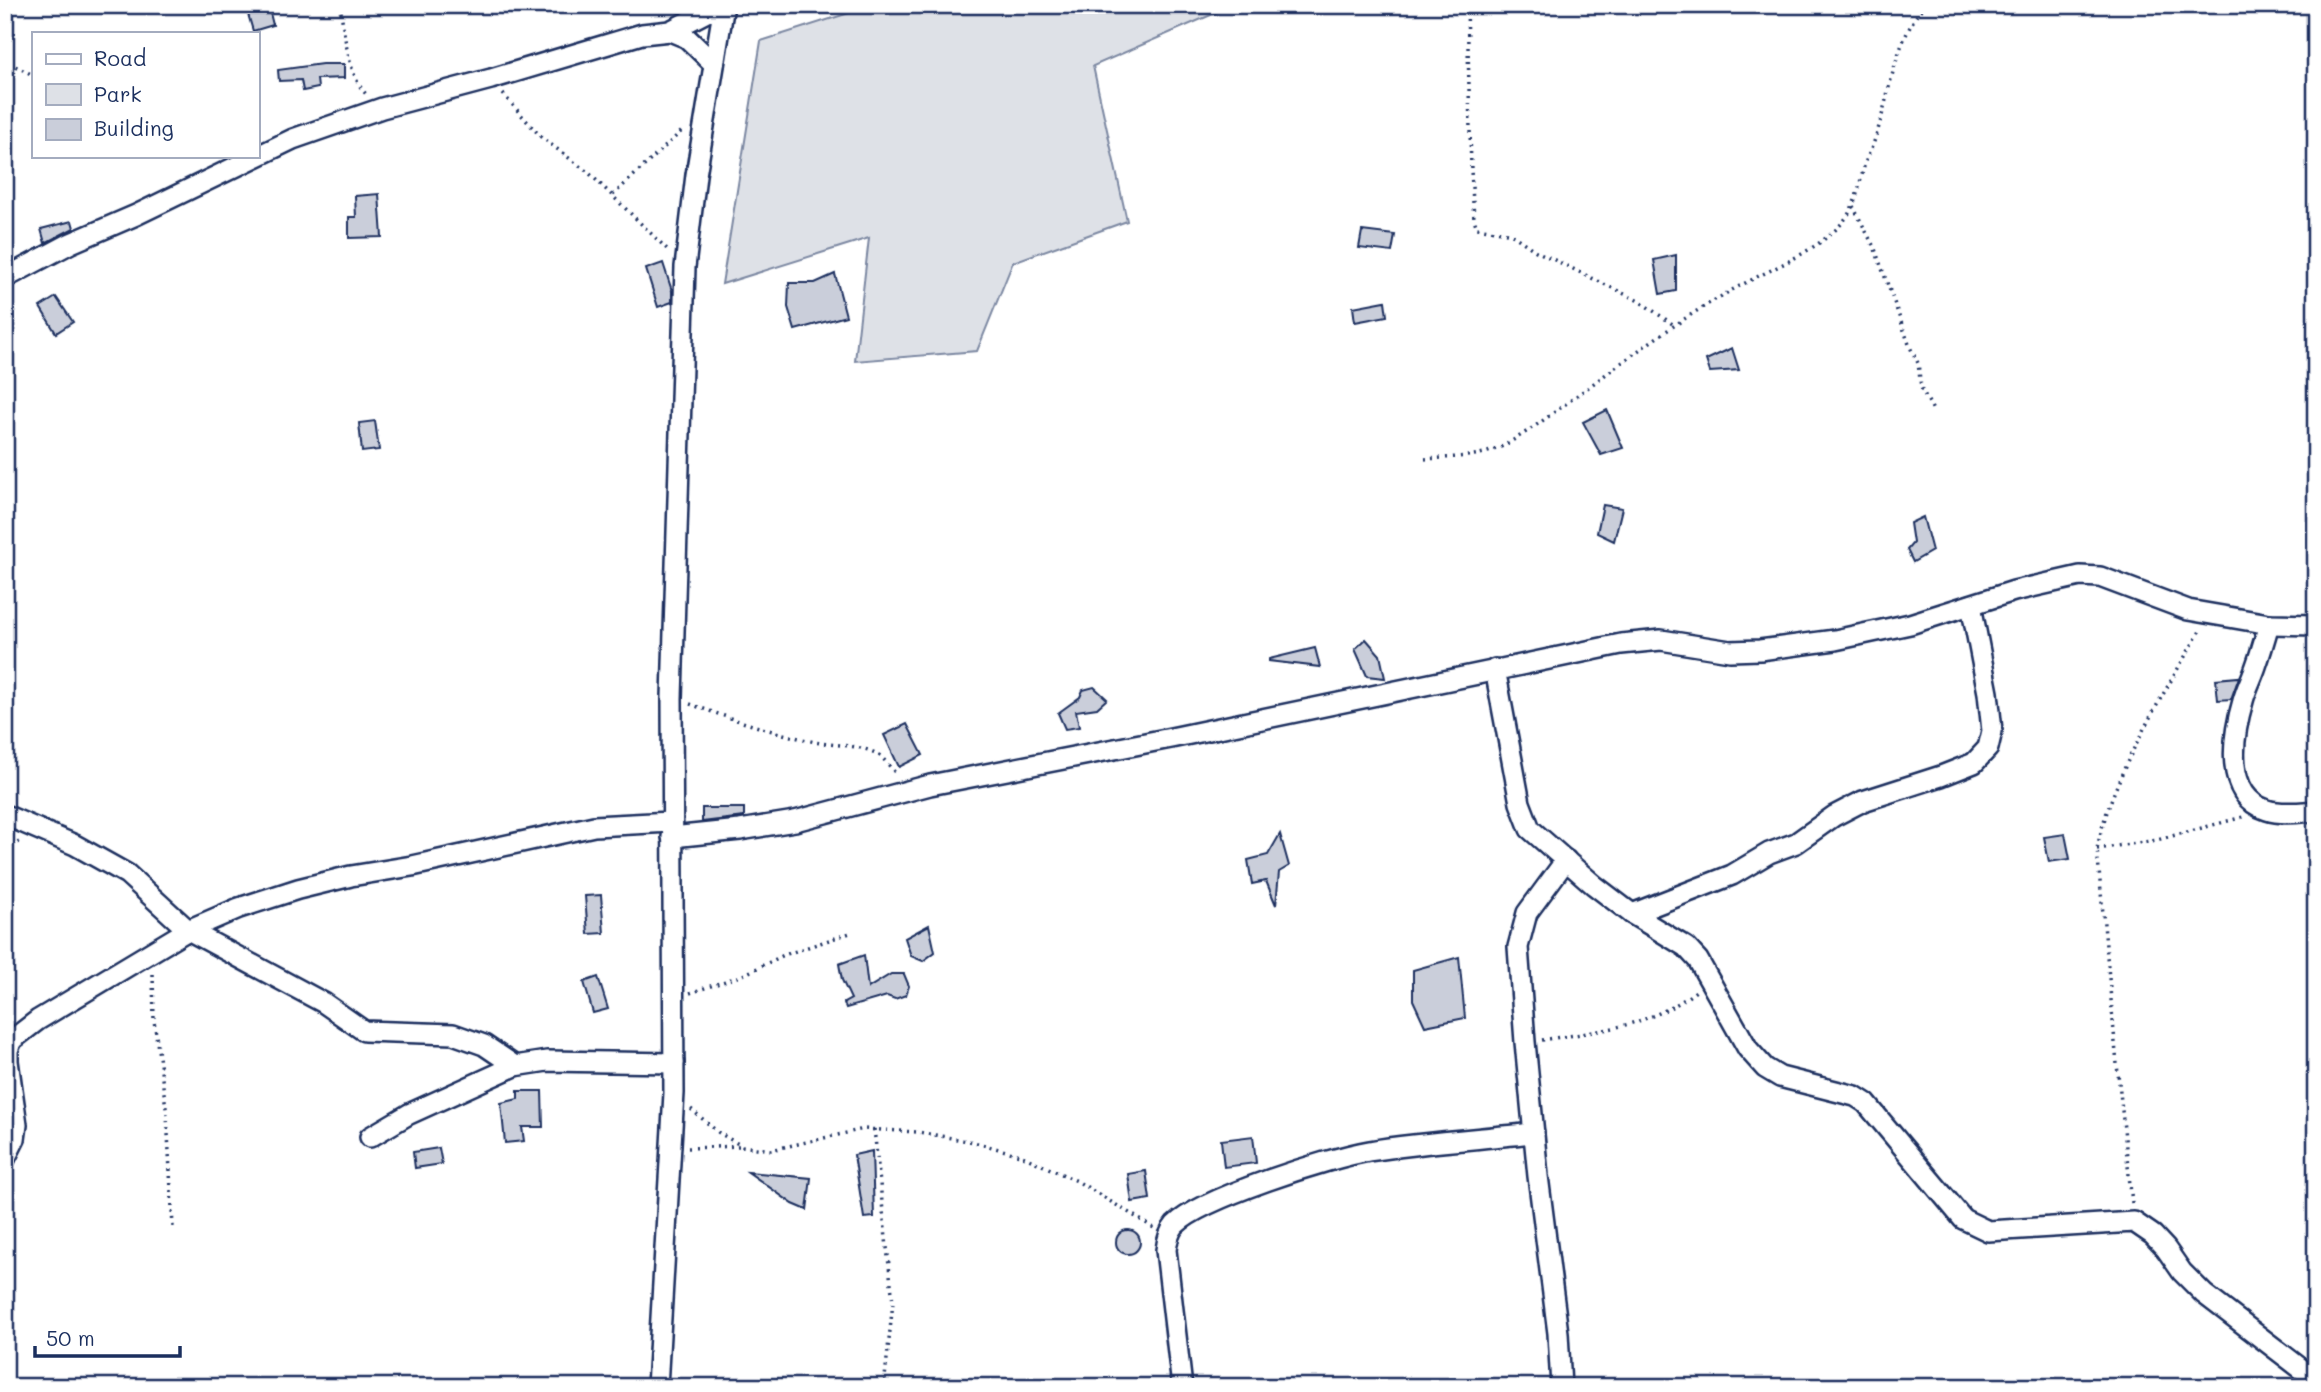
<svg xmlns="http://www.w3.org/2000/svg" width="2321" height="1392" font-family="Mali,sans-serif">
	<rect width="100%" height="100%" fill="#fff"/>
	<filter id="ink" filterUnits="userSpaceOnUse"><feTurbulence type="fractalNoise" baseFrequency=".0143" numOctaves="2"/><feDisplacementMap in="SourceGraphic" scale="14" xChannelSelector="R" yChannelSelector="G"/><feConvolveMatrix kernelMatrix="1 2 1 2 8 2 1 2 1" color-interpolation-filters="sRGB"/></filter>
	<g filter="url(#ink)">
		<polygon fill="#dee1e7" stroke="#7c88a2" stroke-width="2" points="874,5 1234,5 1093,66 1127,221 1013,262 977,351 855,361 869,238 722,284 761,41"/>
		<g fill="#caceda" stroke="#1b2f5e" stroke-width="2">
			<polygon points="269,9 273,25 253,31 248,14"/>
			<polygon points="322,64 344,64 344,78 317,79 318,88 303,91 301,80 279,81 278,70"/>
			<polygon points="379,194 382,237 349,238 349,217 356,217 355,196"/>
			<polygon points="72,221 74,228 45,243 41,229"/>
			<polygon points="1362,231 1395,235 1392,252 1359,248"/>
			<polygon points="1676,255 1676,291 1660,294 1654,260"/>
			<polygon points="663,263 672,291 672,302 658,307 646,269"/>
			<polygon points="835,274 846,316 795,330 788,307 789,283 815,283"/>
			<polygon points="56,297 73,322 56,333 40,307"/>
			<polygon points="1385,301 1387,316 1355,322 1353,307"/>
			<polygon points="1732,348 1739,370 1710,372 1706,360"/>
			<polygon points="1607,410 1623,448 1601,455 1583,422"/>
			<polygon points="375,421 379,450 362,452 359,423"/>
			<polygon points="1603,505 1622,508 1614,541 1597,533"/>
			<polygon points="1923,517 1932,551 1913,562 1907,550 1913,543 1910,523"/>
			<polygon points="1366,639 1380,655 1385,678 1367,676 1355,649"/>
			<polygon points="1315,648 1320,667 1269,661 1269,659"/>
			<polygon points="2239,677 2231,699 2218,700 2216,679"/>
			<polygon points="1094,687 1107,699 1097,708 1076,711 1079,727 1065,729 1058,713 1080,697 1083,690"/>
			<polygon points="907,724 923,755 899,767 884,735"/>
			<polygon points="702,808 744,808 744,817 702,822"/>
			<polygon points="1280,834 1289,866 1279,872 1276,905 1266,881 1252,884 1248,860 1268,855"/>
			<polygon points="2065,834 2070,859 2049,862 2044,837"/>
			<polygon points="601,895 604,933 588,934 585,896"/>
			<polygon points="929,925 935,952 923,961 911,956 905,938"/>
			<polygon points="864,955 868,988 891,974 904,974 909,986 906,995 895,999 887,996 846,1008 844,1003 851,999 842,980 839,964"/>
			<polygon points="1459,957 1465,1018 1425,1026 1413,1000 1413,970"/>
			<polygon points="598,977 608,1009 593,1013 584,982"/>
			<polygon points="518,1091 542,1091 543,1127 522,1127 524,1141 505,1143 501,1103 518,1099"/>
			<polygon points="1253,1136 1256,1163 1224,1167 1221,1140"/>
			<polygon points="439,1148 442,1164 415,1168 413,1152"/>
			<polygon points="872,1151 874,1217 864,1218 854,1155"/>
			<polygon points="1146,1171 1150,1199 1132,1202 1128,1174"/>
			<polygon points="748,1172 811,1178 807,1210 793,1204"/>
			<circle cx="1128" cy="1242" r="12"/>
		</g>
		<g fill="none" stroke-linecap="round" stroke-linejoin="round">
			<defs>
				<g id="street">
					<polyline points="670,31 720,5"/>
					<polyline points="5,278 71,243 136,215 293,139 382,108 491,79 642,34 670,31 687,38 714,64"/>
					<path d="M2269,624C2265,638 2261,652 2256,666C2252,678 2246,689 2243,701C2233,735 2223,796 2267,810C2282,815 2301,812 2316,811"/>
					<polyline points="1495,669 1520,803 1530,829 1594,885 1632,914 1686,947 1698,960 1748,1049 1765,1068 1780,1077 1855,1096 1866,1103 1963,1219 1988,1231 2134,1222 2153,1235 2166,1249 2182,1272 2204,1294 2316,1380"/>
					<polyline points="5,815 75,845 127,874 188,930 324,1003 364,1031 453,1034 484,1045 515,1066"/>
					<polyline points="672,837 740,830 795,821 930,785 1171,738 1621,644 1661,640 1730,651 1760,650 1835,640 1910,624 2014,591 2080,576 2100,577 2188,610 2269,624 2316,625"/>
					<polyline points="1632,914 1732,875 1769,853 1796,843 1834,816 1863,801 1941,776 1974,763 1988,748 1992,731 1988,693 1971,605"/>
					<polyline points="370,1137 409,1114 515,1066 547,1061 674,1063"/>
					<polyline points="5,1159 15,1139 17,1125 8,1061 8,1050 12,1040 38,1020 188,930 239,908 298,889 351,876 412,866 594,826 671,822"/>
					<polyline points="657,1387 674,1093 672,698 685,267 696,175 724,5"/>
					<path d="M1182,1387L1166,1250C1167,1241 1169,1232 1175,1225C1202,1198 1329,1158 1369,1151C1423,1142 1480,1139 1534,1133"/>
					<polyline points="1561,1387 1558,1333 1538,1176 1525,1042 1518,947 1527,913 1566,860"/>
				</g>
			</defs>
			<use href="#street" stroke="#1b2f5e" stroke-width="24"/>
			<g stroke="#1b2f5e" stroke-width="3.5" stroke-dasharray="2 5" stroke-linecap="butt">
				<path d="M340,5C344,31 348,77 367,95"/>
				<polyline points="1467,5 1471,170 1474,219 1477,228 1507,233 1514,236 1536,251 1639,301 1674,325"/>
				<polyline points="5,57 15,66 33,75"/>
				<polyline points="503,94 541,137 589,173 668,250"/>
				<polyline points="613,195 684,129"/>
				<polyline points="1853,206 1875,249 1910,347 1918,363 1921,388 1934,412"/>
				<path d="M1425,459C1451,457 1480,458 1503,446C1534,429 1562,406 1590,386C1644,346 1698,306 1759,276C1787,262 1827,244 1846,218C1857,202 1860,181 1865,163C1869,153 1874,143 1877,133C1891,88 1894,44 1924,5"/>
				<path d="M690,704C731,719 772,732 815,742C835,746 861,744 879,755C885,760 892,769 897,775"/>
				<polyline points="5,849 19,842"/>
				<polyline points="2097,849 2157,840 2243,817"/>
				<polyline points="153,974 154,1020 167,1115 173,1227"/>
				<polyline points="690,993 743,975 784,955 850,933"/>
				<path d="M1542,1040C1599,1031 1649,1027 1696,991"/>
				<polyline points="691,1109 719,1133 742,1146 771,1150 864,1129 918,1132 974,1142 1020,1155 1077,1181 1154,1228"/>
				<polyline points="874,1129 893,1302 884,1387"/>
				<polyline points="688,1148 740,1146"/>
				<path d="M2132,1203L2117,1064L2097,849C2112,774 2162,697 2200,631"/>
			</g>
			<use href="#street" stroke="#fff" stroke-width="19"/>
		</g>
	</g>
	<rect width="2321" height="1392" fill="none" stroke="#fff" stroke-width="28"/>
	<rect x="14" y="14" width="2293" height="1364" fill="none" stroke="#1b2f5e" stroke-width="2.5" filter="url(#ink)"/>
	<rect x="32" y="32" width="228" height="126" fill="#ffffff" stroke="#a4acbf" stroke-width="2"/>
	<rect x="46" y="54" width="35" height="10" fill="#ffffff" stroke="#a4acbf" stroke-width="2"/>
	<text x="94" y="66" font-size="21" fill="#1b2f5e">Road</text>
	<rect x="46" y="84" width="35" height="21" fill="#dee1e7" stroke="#a4acbf" stroke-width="2"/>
	<text x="94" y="102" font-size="21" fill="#1b2f5e">Park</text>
	<rect x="46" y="119" width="35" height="21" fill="#caceda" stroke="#a4acbf" stroke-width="2"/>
	<text x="94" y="136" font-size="21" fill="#1b2f5e">Building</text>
	<path d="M35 1346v10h145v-10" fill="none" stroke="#1b2f5e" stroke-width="3.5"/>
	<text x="46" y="1346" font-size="21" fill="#1b2f5e" stroke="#ffffff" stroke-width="5" paint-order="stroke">50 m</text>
</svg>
